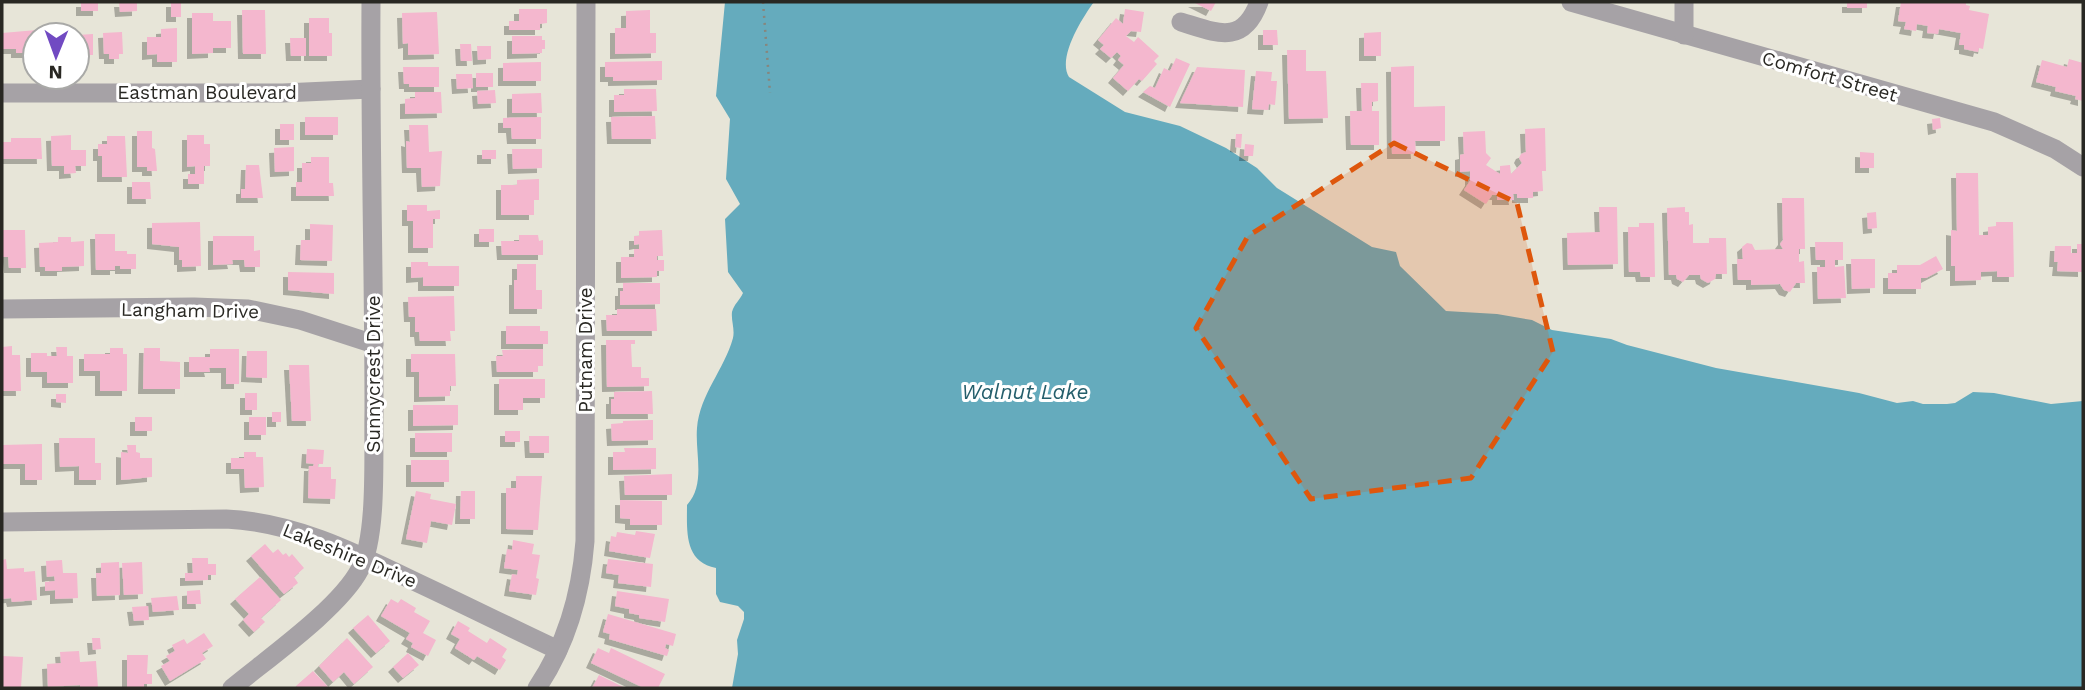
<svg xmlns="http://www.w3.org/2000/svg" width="2085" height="690" font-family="'Work Sans',sans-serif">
	<defs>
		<filter id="shadow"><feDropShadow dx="-5" dy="5" stdDeviation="0" flood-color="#0004"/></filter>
	</defs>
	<rect width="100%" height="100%" fill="#e7e5d8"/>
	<path fill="#65abbd" d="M725,2H1094C1082,18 1057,58 1069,77L1125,112L1180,126L1226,148L1257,168L1277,188L1372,247L1396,252L1400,266L1446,311L1497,314L1532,320L1552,330L1611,339L1627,345L1716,368L1859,393L1897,403L1913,401L1923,404H1947L1955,403L1973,392L1994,393L2051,404L2083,401V688H732L738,654L737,640L744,619V612L738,606L720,602L716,594V568C684,562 687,531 687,505C706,484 695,454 697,428C700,394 724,370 733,338C735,329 731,321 732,312C734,304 740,300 743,293L728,272L725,219L740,204L726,179L730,119L716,96Z"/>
	<g fill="#f4b7ce" filter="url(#shadow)">
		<rect x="81" y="2" width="17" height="9"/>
		<polygon points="119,2 137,2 137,11 120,12"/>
		<rect x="171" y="2" width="10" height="15"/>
		<polygon points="1193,2 1216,2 1211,11"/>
		<rect x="1847" y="2" width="20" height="6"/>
		<polygon points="1901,2 1966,2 1966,5 1970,6 1969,10 1989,14 1983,49 1979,48 1978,52 1964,49 1964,45 1959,45 1961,33 1939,29 1938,34 1927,33 1928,26 1917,24 1916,31 1904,29 1906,22 1898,21"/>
		<polygon points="519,9 547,9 547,23 540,24 540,30 509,30 509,21 519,21"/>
		<polygon points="1125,9 1144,12 1141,32 1131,31 1126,36 1134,42 1138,37 1159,56 1154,61 1157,64 1142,81 1139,79 1128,91 1113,78 1124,65 1118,60 1121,56 1117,52 1111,58 1100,49 1104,45 1098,40 1116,18 1123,24"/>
		<polygon points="242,10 265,10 266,54 243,54"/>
		<polygon points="650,10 650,33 656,33 656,53 615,54 615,28 626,28 626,11"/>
		<polygon points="437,12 439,54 408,55 408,43 403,44 402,13"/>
		<polygon points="192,13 213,13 213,21 231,21 231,48 213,48 213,53 192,54"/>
		<polygon points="309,18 329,18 329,33 332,33 332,56 309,56"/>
		<polygon points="177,28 177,62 157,62 157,54 147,55 147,37 161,37 161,29"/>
		<polygon points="37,30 35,53 16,53 16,49 2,49 2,33"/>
		<polygon points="1263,30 1277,30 1278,45 1263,45"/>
		<polygon points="122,32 123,54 119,54 119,59 109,59 109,54 104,54 103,33"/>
		<polygon points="1381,32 1381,56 1364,56 1364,33"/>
		<polygon points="93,34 93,55 85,55 85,61 77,61 77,35"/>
		<polygon points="512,36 542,36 542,40 545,40 545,49 542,49 542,53 512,54"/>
		<polygon points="290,38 306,38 306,56 291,56"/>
		<polygon points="460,44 471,44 472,61 461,61"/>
		<polygon points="477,46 491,46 491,59 478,60"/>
		<polygon points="1287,50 1306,50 1306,71 1326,71 1328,118 1289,119"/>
		<polygon points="1176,58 1190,64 1170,107 1143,92 1150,86 1155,88 1164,68 1170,71"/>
		<polygon points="2069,59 2083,63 2083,101 2075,99 2076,96 2055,91 2056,87 2036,82 2042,60 2067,67"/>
		<polygon points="662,61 662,80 613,81 613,77 605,77 605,62"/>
		<polygon points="541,62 541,81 503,81 503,63"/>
		<polygon points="1414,66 1414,107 1445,106 1445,141 1415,141 1416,154 1392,154 1391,67"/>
		<polygon points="403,67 439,67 439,87 409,87 409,84 404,84"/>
		<polygon points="1197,67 1245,70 1243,107 1180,103"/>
		<polygon points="1256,71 1272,72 1271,81 1277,81 1275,105 1269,104 1268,110 1252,109"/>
		<rect x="476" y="73" width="17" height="14"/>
		<polygon points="456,74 472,74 473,88 457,89"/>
		<polygon points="1361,83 1378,83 1378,101 1372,102 1372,111 1379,111 1379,145 1351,145 1350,111 1362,111"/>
		<polygon points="624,89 656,89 657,111 614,112 614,95 624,95"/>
		<polygon points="495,90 496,103 478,104 477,91"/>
		<polygon points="415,92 441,92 442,113 405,114 405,99 415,98"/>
		<polygon points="541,93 542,113 512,113 512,94"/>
		<polygon points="655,116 656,139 612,139 611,117"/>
		<rect x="305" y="117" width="33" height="18"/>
		<polygon points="541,117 541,139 512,139 511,128 503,128 503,118"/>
		<polygon points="1940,118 1941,128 1933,130 1932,119"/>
		<rect x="280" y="124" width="14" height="16"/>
		<polygon points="409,125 428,125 429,152 442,151 440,186 422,187 421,168 407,168 406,141 410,142"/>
		<polygon points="1545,128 1546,171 1542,171 1543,191 1533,192 1533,198 1517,198 1517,194 1513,194 1514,200 1497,200 1497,195 1492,195 1486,204 1464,190 1470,181 1470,171 1460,172 1460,155 1464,154 1463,132 1485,131 1486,153 1491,158 1486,165 1500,174 1500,166 1510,165 1511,174 1522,163 1519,158 1521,154 1526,152 1525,129"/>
		<polygon points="137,131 152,131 152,148 155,149 157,171 147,171 147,167 137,167"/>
		<polygon points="1236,134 1242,134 1241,148 1235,147"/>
		<polygon points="71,135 71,150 86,150 86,166 75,166 76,173 64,174 64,166 52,166 51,136"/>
		<polygon points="187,135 204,135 204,144 210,144 210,166 204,166 204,184 188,184 188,174 195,174 195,166 187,167"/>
		<polygon points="107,136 125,136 127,177 102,177 102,156 98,156 98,144 107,144"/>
		<polygon points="11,138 41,138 42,159 2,159 2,142 11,142"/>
		<polygon points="1245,144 1254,145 1253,156 1244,156"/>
		<polygon points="294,147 294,171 275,172 274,148"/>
		<polygon points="512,149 542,149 542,168 513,169"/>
		<rect x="482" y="150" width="14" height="9"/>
		<polygon points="1860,152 1874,153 1874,168 1860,168"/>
		<polygon points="311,157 329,157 329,183 333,183 334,196 296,196 296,182 302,182 302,163 311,163"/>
		<polygon points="246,165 259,165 263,198 241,198 241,189 245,189"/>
		<polygon points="1956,173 1978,173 1979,235 1988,235 1988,227 1996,226 1996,222 2013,222 2014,277 1997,277 1997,271 1981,272 1981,280 1955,281 1955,266 1951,266 1951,230 1957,231"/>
		<polygon points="539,179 539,200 534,200 534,215 501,215 501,185 517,185 517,180"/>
		<polygon points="132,182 150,182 151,199 132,199"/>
		<polygon points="1782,198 1804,198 1805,249 1799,249 1799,262 1804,261 1805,283 1796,283 1790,292 1784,290 1780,284 1751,285 1751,280 1738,280 1737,259 1743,259 1742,247 1747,243 1752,244 1755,250 1783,249 1780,244 1783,240"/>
		<polygon points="407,205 427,205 427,211 440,210 440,219 433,219 433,248 413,248 413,221 407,221"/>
		<polygon points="1599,207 1617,207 1618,264 1568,265 1567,233 1600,232"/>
		<polygon points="1685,207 1685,212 1689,212 1689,225 1693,224 1693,243 1709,243 1709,238 1726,238 1727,274 1716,274 1715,279 1708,283 1701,279 1700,275 1689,275 1683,282 1677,279 1676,275 1669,275 1667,208"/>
		<polygon points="1876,212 1877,228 1868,229 1867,213"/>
		<polygon points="200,222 201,266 182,267 182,260 179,260 179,247 152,244 152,223"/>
		<polygon points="1639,223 1654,223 1655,277 1641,277 1640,272 1629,272 1628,227 1639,227"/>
		<polygon points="310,224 333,225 332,261 300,260 301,240 310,240"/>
		<rect x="479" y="229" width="15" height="13"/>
		<polygon points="2,230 25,230 26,268 9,268 8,257 2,257"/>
		<polygon points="662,230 663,256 657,256 657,260 664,260 664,271 657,271 657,277 621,278 621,257 634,257 634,249 639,249 639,244 634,245 634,236 639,236 639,231"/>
		<polygon points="95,234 115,234 115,251 127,251 127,254 136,254 136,269 120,269 120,266 115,266 115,270 96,270"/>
		<polygon points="519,235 538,235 539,241 543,240 543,255 502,255 501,241 519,241"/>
		<polygon points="213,236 254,236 254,251 260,250 260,267 245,267 244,260 232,260 233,264 213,265"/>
		<polygon points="58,237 71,237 71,242 84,241 84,266 62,267 62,271 45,271 45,267 40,267 39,243 58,242"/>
		<polygon points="1815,242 1843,242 1843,260 1835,260 1835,267 1844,266 1846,298 1818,299 1817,267 1825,267 1825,260 1816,260"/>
		<polygon points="2077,244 2083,244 2083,272 2057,271 2058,262 2054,262 2055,246 2071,246 2071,253 2077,253"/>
		<polygon points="1936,256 1943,269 1926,278 1921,278 1921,289 1888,289 1888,273 1897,273 1897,265 1920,265"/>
		<polygon points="1851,259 1875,259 1875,288 1852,289"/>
		<polygon points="411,262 428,262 428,266 459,266 459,286 423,286 423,277 411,278"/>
		<polygon points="517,264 536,264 536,290 542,290 542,309 514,309 514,280 517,280"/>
		<polygon points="288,272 334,273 334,294 288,290"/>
		<polygon points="623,283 660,283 660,304 620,305 620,291 623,291"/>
		<polygon points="454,296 455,331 450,331 451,341 420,341 419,332 415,332 415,317 409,317 408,297"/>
		<polygon points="617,309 656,309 657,331 607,331 606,315 617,315"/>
		<polygon points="506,326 540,326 540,331 548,331 548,344 506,344"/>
		<polygon points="606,340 635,340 635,344 631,344 632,367 641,367 641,378 649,378 649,386 607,387"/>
		<polygon points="12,346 12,355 20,355 21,391 2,391 2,347"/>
		<polygon points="56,347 67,347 67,356 73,356 73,383 47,383 47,372 31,372 31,353 47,353 47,356 57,356"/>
		<polygon points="110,348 123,348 123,354 127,354 127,391 100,391 100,371 84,371 84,354 110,354"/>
		<polygon points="144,348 160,348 160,361 180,362 180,389 143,389"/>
		<polygon points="210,349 239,349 239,384 226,384 226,368 209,368 210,372 189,372 189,357 210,357"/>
		<polygon points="543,349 543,366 538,366 538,372 497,372 496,356 503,356 502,350"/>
		<polygon points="247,351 267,351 267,378 246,377"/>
		<polygon points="411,354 455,354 456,386 450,386 450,396 419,397 419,372 411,372"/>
		<polygon points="289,365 309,365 311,421 292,421"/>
		<polygon points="499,379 545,379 545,398 523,398 523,410 499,410"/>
		<polygon points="652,391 653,414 611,414 611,399 614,399 614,392"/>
		<rect x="245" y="393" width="12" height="17"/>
		<polygon points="56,394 66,394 66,403 56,402"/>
		<polygon points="413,405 458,405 458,425 413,426"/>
		<rect x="272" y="412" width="9" height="10"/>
		<rect x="135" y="417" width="17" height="14"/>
		<rect x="249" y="417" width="17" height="18"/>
		<polygon points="653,420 653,440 612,441 611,424 623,423 623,421"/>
		<rect x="505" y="431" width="15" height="11"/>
		<rect x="415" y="433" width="37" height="19"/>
		<polygon points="529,436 549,436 549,453 530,453"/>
		<polygon points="59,438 95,438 95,463 101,463 101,480 79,480 79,466 60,467"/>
		<polygon points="42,444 42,480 25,480 25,464 2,464 2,445"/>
		<polygon points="127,445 136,445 136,452 140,453 140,458 152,458 152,477 121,480 121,452 128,453"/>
		<polygon points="624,448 656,448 656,469 613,470 613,452 625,452"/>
		<polygon points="307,449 324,450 323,464 318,464 318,467 331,467 331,479 336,479 335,499 308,498 309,466 313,466 314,464 306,463"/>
		<polygon points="244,452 256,452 256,457 263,457 264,487 245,488 244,469 231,469 231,458 244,458"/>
		<rect x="411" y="460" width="38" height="22"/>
		<polygon points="672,474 672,495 625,495 624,476"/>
		<polygon points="516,476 542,476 538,530 506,529 506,488 516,488"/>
		<polygon points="416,491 431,494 430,499 456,504 452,525 431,521 427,543 406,539"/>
		<polygon points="461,491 475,491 475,519 460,519"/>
		<polygon points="620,500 662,501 662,525 630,525 630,519 620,518"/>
		<polygon points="636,531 655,534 650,558 609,551 611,536 616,537 617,532 635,535"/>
		<polygon points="513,540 534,544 532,554 540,555 536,578 539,579 536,595 509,591 512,574 517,575 518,570 504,568 507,549 512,550"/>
		<polygon points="265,544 273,553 278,549 283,555 286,553 289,557 292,554 304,568 294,577 298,583 284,594 251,556"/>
		<polygon points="192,558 208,558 208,564 216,564 216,575 208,575 208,580 185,581 185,573 193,573"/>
		<polygon points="6,559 7,569 24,568 24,572 35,571 37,600 12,602 11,598 2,599 2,560"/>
		<polygon points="608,559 653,564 651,587 618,583 619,575 606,573"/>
		<polygon points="62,560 63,573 77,573 78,598 55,599 55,590 45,591 45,582 55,581 54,576 47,577 46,561"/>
		<polygon points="119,562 120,595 97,596 96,573 101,573 101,563"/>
		<polygon points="142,562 143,594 124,595 122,563"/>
		<polygon points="260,577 281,600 261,618 265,622 254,632 243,620 249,614 235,599"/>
		<polygon points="200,590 201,604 187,604 187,591"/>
		<polygon points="617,591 669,599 665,622 639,618 639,615 629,613 629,609 615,606"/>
		<polygon points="177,596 179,610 153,612 151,598"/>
		<polygon points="391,599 398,603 401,599 416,608 414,612 430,621 423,633 436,640 428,656 411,647 413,643 406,639 410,633 381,616"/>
		<polygon points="148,606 149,620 134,621 132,607"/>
		<polygon points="608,614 676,634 673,646 666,644 665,648 669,650 667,656 609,639 610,634 603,632"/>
		<polygon points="368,615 390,641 376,653 353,628"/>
		<polygon points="458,621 470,628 468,631 487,643 490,638 507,649 502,657 506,660 500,670 477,656 474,660 455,648 460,639 451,634"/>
		<polygon points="204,633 213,646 202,653 206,659 170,681 161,666 170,661 166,656 175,651 172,645 184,639 187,644"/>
		<polygon points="92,638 100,638 101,649 93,650"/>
		<polygon points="347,638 373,667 354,684 344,672 333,682 319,666"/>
		<polygon points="598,648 609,653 611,648 665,674 658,688 644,688 591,663"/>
		<polygon points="79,651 80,662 96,661 98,688 80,688 80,685 48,687 47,664 61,663 60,652"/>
		<polygon points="408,653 419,665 403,678 393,667"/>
		<polygon points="127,655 148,655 147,674 152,674 152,684 144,684 144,688 127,688"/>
		<polygon points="2,656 23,657 21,688 2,688"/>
		<polygon points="313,671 329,688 298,688 296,686"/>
		<polygon points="599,675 625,688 592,688"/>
	</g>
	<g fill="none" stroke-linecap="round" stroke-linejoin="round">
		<polyline stroke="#87867d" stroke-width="2.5" stroke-dasharray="2 5" stroke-linecap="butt" points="763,2 770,93"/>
		<g stroke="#a6a2a6" stroke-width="19">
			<polyline points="1571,2 1994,122 2055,149 2083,167"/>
			<polyline points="1684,2 1684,35"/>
			<path d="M1181,22C1217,33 1243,46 1259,2"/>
			<polyline points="2,93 283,93 371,89"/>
			<polyline points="2,309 194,307 248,309 300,320 374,344"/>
			<path d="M2,522L226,519C295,522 356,553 418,583C465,605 511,628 558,650"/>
			<path d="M232,688C267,659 340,608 360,569C378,536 373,451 374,411C374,275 370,138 371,2"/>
			<path d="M537,688C566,645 581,593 585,541L586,2"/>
		</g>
	</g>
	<path fill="#de570d" fill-opacity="0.2" stroke="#de570d" stroke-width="5" stroke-dasharray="14 9" stroke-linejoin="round" d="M1394,143L1517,203L1553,352L1471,478L1311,499L1196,328L1248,236Z"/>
	<g text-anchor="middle" stroke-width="6" stroke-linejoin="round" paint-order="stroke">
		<g font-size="19" fill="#292823" stroke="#fff">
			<text transform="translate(1830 76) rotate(16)" y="7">Comfort Street</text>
			<text x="207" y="99">Eastman Boulevard</text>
			<text transform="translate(190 310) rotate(1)" y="7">Langham Drive</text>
			<text transform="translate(585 350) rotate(-90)" y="7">Putnam Drive</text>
			<text transform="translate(373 374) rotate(-90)" y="7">Sunnycrest Drive</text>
			<text transform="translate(350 555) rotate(22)" y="7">Lakeshire Drive</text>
		</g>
		<g font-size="21" font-style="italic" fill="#255f6c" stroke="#fff">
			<text x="1025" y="399">Walnut Lake</text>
		</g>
	</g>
	<rect width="2085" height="690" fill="none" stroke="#292823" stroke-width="7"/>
	<g transform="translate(56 56) rotate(181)"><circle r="33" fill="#ffffff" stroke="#a9a9a7" stroke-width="2"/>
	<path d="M0-5L12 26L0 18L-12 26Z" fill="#714ac2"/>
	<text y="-10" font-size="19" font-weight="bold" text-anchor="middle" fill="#292823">N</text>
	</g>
</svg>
